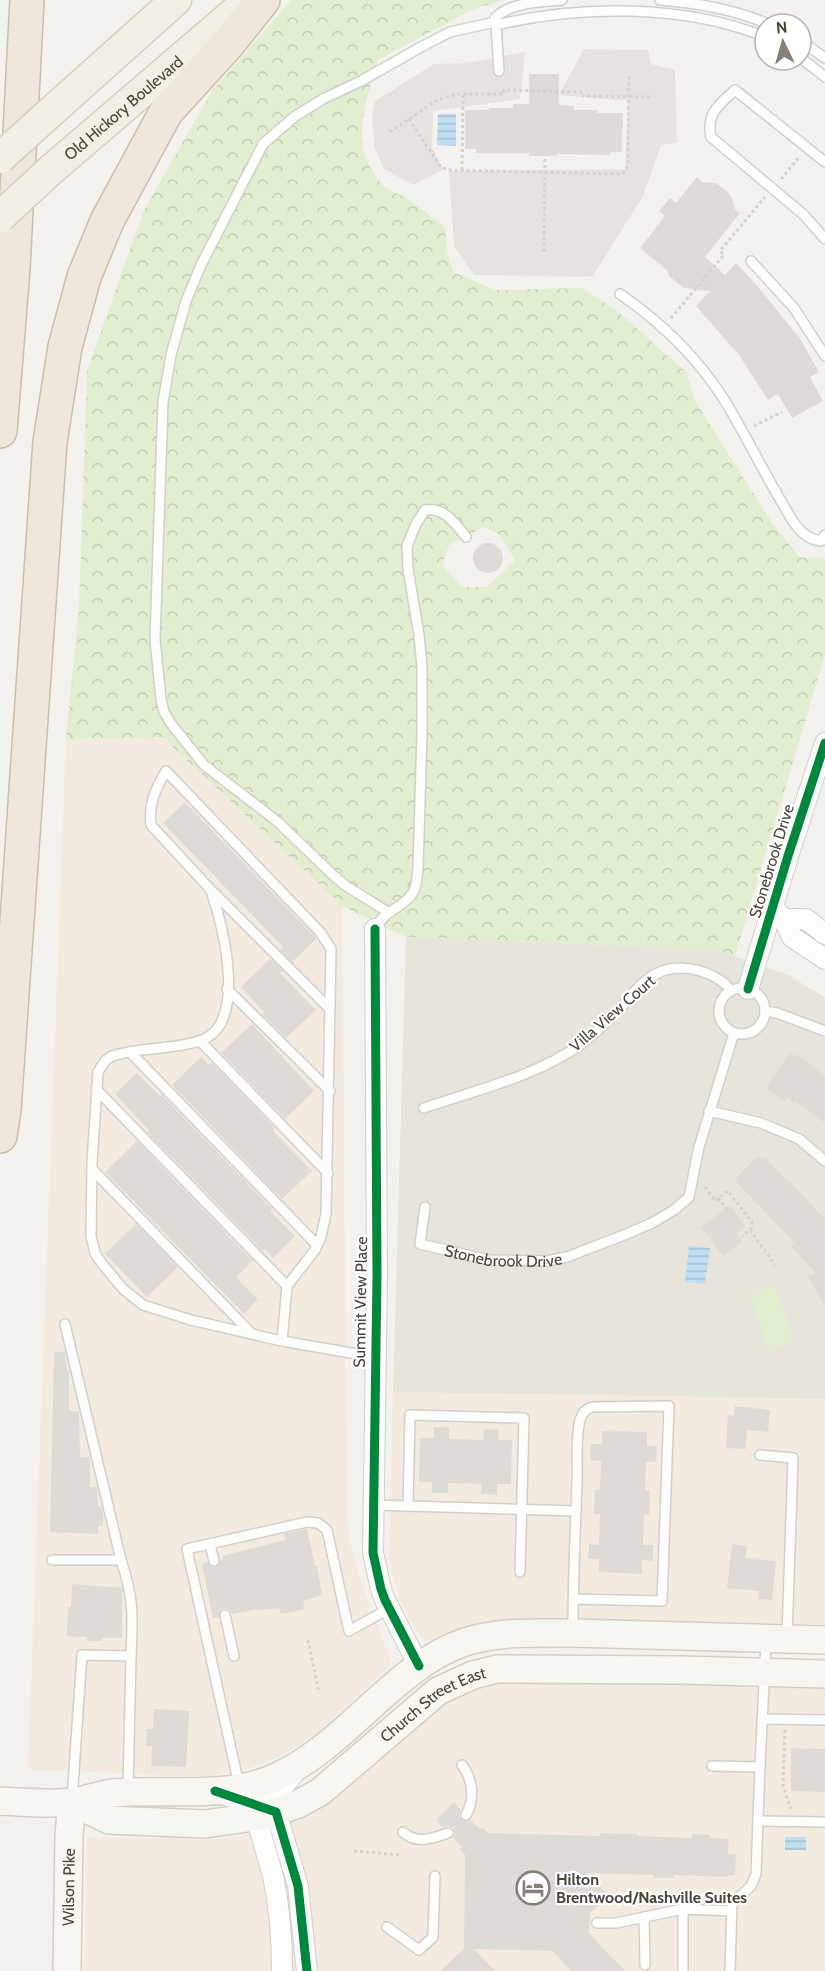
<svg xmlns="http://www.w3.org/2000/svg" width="825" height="1971" font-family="Cabin,sans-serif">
	<defs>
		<pattern id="forest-crowns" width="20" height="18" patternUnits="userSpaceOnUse" patternTransform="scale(1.5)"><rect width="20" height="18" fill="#e1eecf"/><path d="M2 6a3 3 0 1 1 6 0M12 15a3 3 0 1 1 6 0" fill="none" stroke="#c3cdb2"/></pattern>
		<pattern id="water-rules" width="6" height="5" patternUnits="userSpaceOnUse" patternTransform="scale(1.5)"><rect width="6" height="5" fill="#c0ddf1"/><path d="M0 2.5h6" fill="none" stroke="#a6bfcf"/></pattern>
	</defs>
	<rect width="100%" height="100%" fill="#f4f2ee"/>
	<polygon fill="#e7e4dc" points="406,937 715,949 790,976 825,998 825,1399 393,1392"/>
	<g fill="#f3ebdf">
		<polygon points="162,737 342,906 347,1515 350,1543 357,1570 392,1664 318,1732 300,1745 280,1756 238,1772 194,1777 28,1769 66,739"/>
		<polygon points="393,1392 825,1399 825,1624 538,1619 509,1621 480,1625 452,1632 424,1642 409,1618 397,1592 389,1557"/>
		<polygon points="511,1680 825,1681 825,1971 84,1971 87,1837 223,1839 273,1829 320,1808 342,1793 439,1705 474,1689"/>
	</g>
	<path fill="url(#forest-crowns)" fill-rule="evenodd" d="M291,0H503L471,10L378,60C366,104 346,147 384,186C390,192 401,194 408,199C421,208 433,218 445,228L448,256L453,272L495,290L582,288L616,310L686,372L695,401L772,523L799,557L825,559V655L735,956L715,949L406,937L342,906L162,737L66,739L79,609L87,371L144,210L212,91ZM484,527L500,535L515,560L487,587H462L442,565L449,545Z"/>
	<polygon fill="#e1eecf" points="775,1285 794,1341 768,1350 749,1294"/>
	<g fill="#e6e3df">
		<polygon points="584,49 648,50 651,64 675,70 677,143 661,145 643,196 592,277 474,275 454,246 449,171 625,169 628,101 559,95"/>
		<polygon points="525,52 520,99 433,111 432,147 443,170 413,185 384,169 375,149 372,117 375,101 434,64 467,63"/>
	</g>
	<g fill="url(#water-rules)">
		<polygon points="438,114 456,114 456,146 437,145"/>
		<polygon points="689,1246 710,1248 705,1284 685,1282"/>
		<rect x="785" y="1837" width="21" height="13"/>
	</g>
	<g fill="#dedbd6">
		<polygon points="529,74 559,74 559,105 574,106 574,110 597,110 597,113 623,113 622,152 610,152 610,155 557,154 557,156 529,156 529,153 476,153 476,149 465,149 465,110 489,110 489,108 513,108 513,104 529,104"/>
		<polygon points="697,177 702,182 715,183 726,190 732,198 735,209 740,213 705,257 725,275 736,263 753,281 799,337 819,372 810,377 823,401 792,418 778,394 768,400 739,355 696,306 710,291 684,288 669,276 668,271 640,248 665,216 659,211 670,198 676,203"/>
		<circle cx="488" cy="558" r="15"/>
		<polygon points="185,802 315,937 316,939 292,962 280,950 283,947 163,823"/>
		<polygon points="270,959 283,971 280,973 316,1010 286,1038 262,1014 264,1012 241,987"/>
		<polygon points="252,1024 314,1091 285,1119 221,1053"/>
		<polygon points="790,1054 795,1057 797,1054 825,1076 825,1123 795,1101 793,1103 787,1098 785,1102 766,1088 772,1081 771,1079"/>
		<polygon points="201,1057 209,1065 212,1063 275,1128 273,1131 312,1171 282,1199 172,1085"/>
		<polygon points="137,1073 160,1096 162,1095 272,1209 270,1211 295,1236 273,1258 265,1249 263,1251 147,1132 149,1130 115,1094"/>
		<polygon points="137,1141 253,1261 236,1277 258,1299 244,1314 105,1172"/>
		<polygon points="758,1156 762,1160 765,1158 787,1180 788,1179 825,1219 825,1307 808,1277 816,1273 791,1247 795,1243 735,1181 735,1179"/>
		<polygon points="730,1206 745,1226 737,1233 743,1241 723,1256 701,1227"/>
		<polygon points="136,1224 178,1267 147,1297 105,1254"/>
		<polygon points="54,1352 65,1352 67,1370 69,1372 69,1411 79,1411 80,1457 90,1457 90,1487 97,1487 98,1506 101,1506 103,1513 103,1526 98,1526 98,1534 50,1532"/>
		<polygon points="735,1406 770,1410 768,1432 747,1430 746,1449 726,1448 728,1415 734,1416"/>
		<polygon points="434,1427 449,1428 449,1439 483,1440 484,1429 499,1430 498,1440 512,1440 511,1484 497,1484 497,1495 481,1494 482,1484 448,1483 448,1493 432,1493 432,1482 419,1482 420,1438 434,1438"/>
		<polygon points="602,1431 647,1432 647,1446 657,1446 656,1462 646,1462 645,1491 650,1491 649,1515 644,1515 643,1545 653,1545 653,1561 642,1560 642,1574 599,1572 599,1559 588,1559 589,1544 599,1545 600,1514 594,1514 595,1490 600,1490 601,1461 590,1460 591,1444 602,1444"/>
		<polygon points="307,1529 315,1566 317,1566 322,1595 303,1601 305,1609 281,1614 279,1608 259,1610 259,1609 232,1614 230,1610 224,1608 220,1610 219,1617 213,1618 202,1564 207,1562 212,1567 216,1567 220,1563 221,1559 223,1559 223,1556 285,1540 284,1534"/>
		<polygon points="732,1544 747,1546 745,1558 776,1561 772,1600 758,1599 759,1591 727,1588"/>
		<polygon points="72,1584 122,1588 122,1638 102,1638 102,1641 87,1641 87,1637 67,1636 68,1607 71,1607"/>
		<polygon points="154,1709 189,1711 186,1767 151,1766 152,1746 146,1746 147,1729 153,1729"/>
		<polygon points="791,1748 825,1749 825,1792 791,1791"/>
		<polygon points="454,1802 461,1810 459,1815 461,1819 466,1822 470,1820 480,1829 482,1827 488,1833 600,1836 600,1833 637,1834 637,1836 692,1838 692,1834 710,1835 710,1838 729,1839 728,1854 736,1854 735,1875 728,1875 728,1877 674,1875 674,1878 654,1878 654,1875 587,1873 609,1896 590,1913 589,1933 625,1971 571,1971 552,1951 474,1949 495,1971 440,1971 464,1949 465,1855 460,1849 462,1847 453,1838 455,1834 453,1828 449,1826 443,1827 436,1820"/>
	</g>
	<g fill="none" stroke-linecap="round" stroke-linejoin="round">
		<defs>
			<g id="lane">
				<path d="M562,0C541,2 510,2 495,18L496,25C579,5 685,4 765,37"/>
				<path d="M660,0C698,3 734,9 768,24"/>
				<polyline points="496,25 499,71"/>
				<polyline points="801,41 825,58"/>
				<polyline points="801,58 825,77"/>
				<path d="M825,162L735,90C719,105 706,113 711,137L804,215L825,239"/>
				<polyline points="751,261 794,308 825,356"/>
				<path d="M620,294C662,323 698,358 725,401C745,434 762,469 781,501C791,518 800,539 821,541L825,535"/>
				<path d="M212,894C224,929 248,1027 199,1041C171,1050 140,1047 112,1056L105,1061L98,1072L92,1162L91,1236L95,1253L100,1261L123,1289L143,1305L191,1320L282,1341L374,1357"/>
				<polyline points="388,912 346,886 334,876 278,822 204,765 172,725 164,712 161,699 155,640 163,402 171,355 186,301 201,265 263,144 294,117 323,99 361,81 421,47 450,32 495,22"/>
				<path d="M375,929C384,909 409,906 415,888C417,882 417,875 418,869L422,732V667L419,635L408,569L407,546L416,524L425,510C443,506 456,524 466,537"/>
				<circle cx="742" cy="1011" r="23"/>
				<polyline points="227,989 330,1091"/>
				<polyline points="765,1011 777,1013 825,1031"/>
				<polyline points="200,1041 328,1173"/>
				<polyline points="130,1052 317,1245"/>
				<polyline points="96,1089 287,1286"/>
				<path d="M424,1108C476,1090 534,1077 580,1045C596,1033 610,1019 623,1005C634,992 645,978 660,972C683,962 716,972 731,990"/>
				<polyline points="709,1111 761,1123 799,1139 825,1161"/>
				<polyline points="92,1169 251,1333"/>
				<path id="s1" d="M425,1207L420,1244L489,1260L547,1261L567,1257L624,1235L652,1223L674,1210L689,1197L699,1147L734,1033"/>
				<path d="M65,1324L121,1560C134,1599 133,1617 131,1656"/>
				<path d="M282,1341L287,1286L315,1250L321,1237L326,1214L331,949L320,932L166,771C156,788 148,804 151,825L210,889L330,1009"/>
				<polyline points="760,1455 793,1458 787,1637"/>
				<polyline points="372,1505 576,1511"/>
				<polyline points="408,1506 410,1415 524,1418 520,1572"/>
				<polyline points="210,1544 214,1561"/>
				<polyline points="52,1560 121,1560"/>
				<polyline points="225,1615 234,1656"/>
				<path d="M573,1631C573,1582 575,1533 577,1484C578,1463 575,1440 580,1420C582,1413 586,1409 592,1407L669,1406L662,1601L573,1599"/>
				<polyline points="762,1719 825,1720"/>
				<path d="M462,1765C473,1780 475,1799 466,1815"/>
				<polyline points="712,1766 760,1767 766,1641"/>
				<polyline points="239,1785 187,1549 307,1522 318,1523 327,1530 349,1631 390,1608"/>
				<polyline points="72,1799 82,1655 131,1656 128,1791"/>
				<polyline points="758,1821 825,1822"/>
				<path d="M403,1832C417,1845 433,1838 448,1833"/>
				<polyline points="644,1917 645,1965"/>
				<polyline points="597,1923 616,1923 683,1909"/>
				<polyline points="387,1927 419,1950 433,1937 435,1876"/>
				<polyline points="683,1971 683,1909 731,1911"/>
				<polyline points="730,1971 732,1904 751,1886 756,1874 760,1767"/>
			</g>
			<g id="street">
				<polyline points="773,908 784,919 792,937 825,959"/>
				<polyline points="784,919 806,919 825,934"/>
				<polyline points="375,929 377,1276 373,1553 381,1589 385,1600 419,1666"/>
				<polyline points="748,989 788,856 825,743"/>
				<polyline points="220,1793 276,1812 298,1886 307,1971"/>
				<path d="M282,1971C282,1941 280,1911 274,1881C269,1859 261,1838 257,1817L296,1771"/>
			</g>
			<g id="secondary">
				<path d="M0,1801C24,1802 49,1805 73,1802C86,1800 99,1795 112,1793C165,1788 224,1800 274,1778C346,1747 393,1666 465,1642C499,1631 537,1633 573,1633L825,1640"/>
				<path id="s2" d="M72,1802L109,1820L205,1824L267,1815L298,1804L320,1792L438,1691L473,1675L497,1669L681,1670L825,1674"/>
				<path id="s3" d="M67,1971L69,1835L72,1802"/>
			</g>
			<g id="primary">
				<polyline points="53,110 176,0"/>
				<path id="s4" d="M52,169L249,0"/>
			</g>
			<g id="highway">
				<polyline points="0,431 13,268 27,0"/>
				<polyline points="0,1136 4,1110 50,442 65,347 84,277 107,221 166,112 227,45 263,0"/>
			</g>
		</defs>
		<use href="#lane" stroke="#d2d0cb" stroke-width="12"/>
		<use href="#street" stroke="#d2d0cb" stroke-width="22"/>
		<use href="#secondary" stroke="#d3cfc5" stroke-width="30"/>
		<use href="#primary" stroke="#d6cebb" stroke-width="33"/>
		<use href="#highway" stroke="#ccbfa9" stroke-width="36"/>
		<g stroke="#d3d2cc" stroke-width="3" stroke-dasharray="3 3" stroke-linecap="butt">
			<polyline points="409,119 441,167 448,170 622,174 628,166 629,74"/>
			<polyline points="390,132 437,100 457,94 504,94 504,90 583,92 583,96 652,97"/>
			<polyline points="462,170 463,94"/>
			<polyline points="781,179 800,156"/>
			<polyline points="544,252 545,156"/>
			<polyline points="671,318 724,255 720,251 765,197"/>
			<polyline points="754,426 782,412"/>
			<polyline points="705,1187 715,1201 728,1191 752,1222 751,1229 742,1236"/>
			<polyline points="718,1198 729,1212"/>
			<polyline points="750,1230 775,1265"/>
			<polyline points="308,1640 319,1692"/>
			<polyline points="785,1730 783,1786 791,1809"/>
			<polyline points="354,1851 400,1855"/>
		</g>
		<use href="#lane" stroke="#fdfdfc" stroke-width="9"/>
		<use href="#street" stroke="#fdfdfc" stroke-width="20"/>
		<use href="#secondary" stroke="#f7f6f1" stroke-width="27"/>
		<use href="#primary" stroke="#f2efe6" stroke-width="30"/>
		<use href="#highway" stroke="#ede8db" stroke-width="33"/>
		<defs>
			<g id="primary-bridge">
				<polyline points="0,158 53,110"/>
				<polyline points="0,217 52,169"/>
			</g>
		</defs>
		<use href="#primary-bridge" stroke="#d6cebb" stroke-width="33" stroke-linecap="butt"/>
		<use href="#primary-bridge" stroke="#f2efe6" stroke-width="30"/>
		<defs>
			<g id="cycleway">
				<polyline points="375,929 377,1276 373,1553 381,1589 385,1600 419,1666"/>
				<polyline points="748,989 788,856 825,743"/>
				<polyline points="215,1791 276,1812 298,1886 307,1971"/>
			</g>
		</defs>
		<use href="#cycleway" stroke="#fff" stroke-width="13"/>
		<use href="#cycleway" stroke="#00873e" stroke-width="9"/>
	</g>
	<defs>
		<symbol id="hotel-ring" viewBox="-11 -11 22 22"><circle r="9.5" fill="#fff" stroke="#868178" stroke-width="1.5"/><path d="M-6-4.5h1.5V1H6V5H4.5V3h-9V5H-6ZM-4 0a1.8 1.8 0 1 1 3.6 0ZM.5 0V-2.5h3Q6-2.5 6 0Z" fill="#868178"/></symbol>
	</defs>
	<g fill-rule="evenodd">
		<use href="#hotel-ring" x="514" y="1869" width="38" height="38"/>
	</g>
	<g text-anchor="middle" stroke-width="4.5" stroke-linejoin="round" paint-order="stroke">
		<g font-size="16" fill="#4b4439" stroke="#fff">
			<text dy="6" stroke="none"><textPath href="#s4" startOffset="94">Old Hickory Boulevard</textPath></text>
			<text transform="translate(771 861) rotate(-73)" y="6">Stonebrook Drive</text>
			<text transform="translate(612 1013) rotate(-41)" y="6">Villa View Court</text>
			<text dy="6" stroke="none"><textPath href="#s1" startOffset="122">Stonebrook Drive</textPath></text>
			<text transform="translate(360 1302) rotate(-89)" y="6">Summit View Place</text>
			<text dy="6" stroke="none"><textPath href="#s2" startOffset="402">Church Street East</textPath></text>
			<text dy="6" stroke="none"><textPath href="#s3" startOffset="84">Wilson Pike</textPath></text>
		</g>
		<g font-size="16" font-weight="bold" fill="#4b4439" stroke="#fff" text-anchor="start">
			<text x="556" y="1885">Hilton<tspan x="556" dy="18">Brentwood/Nashville Suites</tspan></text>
		</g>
	</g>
	<g transform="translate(783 42) rotate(355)"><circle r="28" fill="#ffffff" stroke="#b7b4b0" stroke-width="1.5"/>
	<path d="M0-4.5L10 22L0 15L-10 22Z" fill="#868178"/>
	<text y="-9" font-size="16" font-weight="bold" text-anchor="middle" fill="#4b4439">N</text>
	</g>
</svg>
